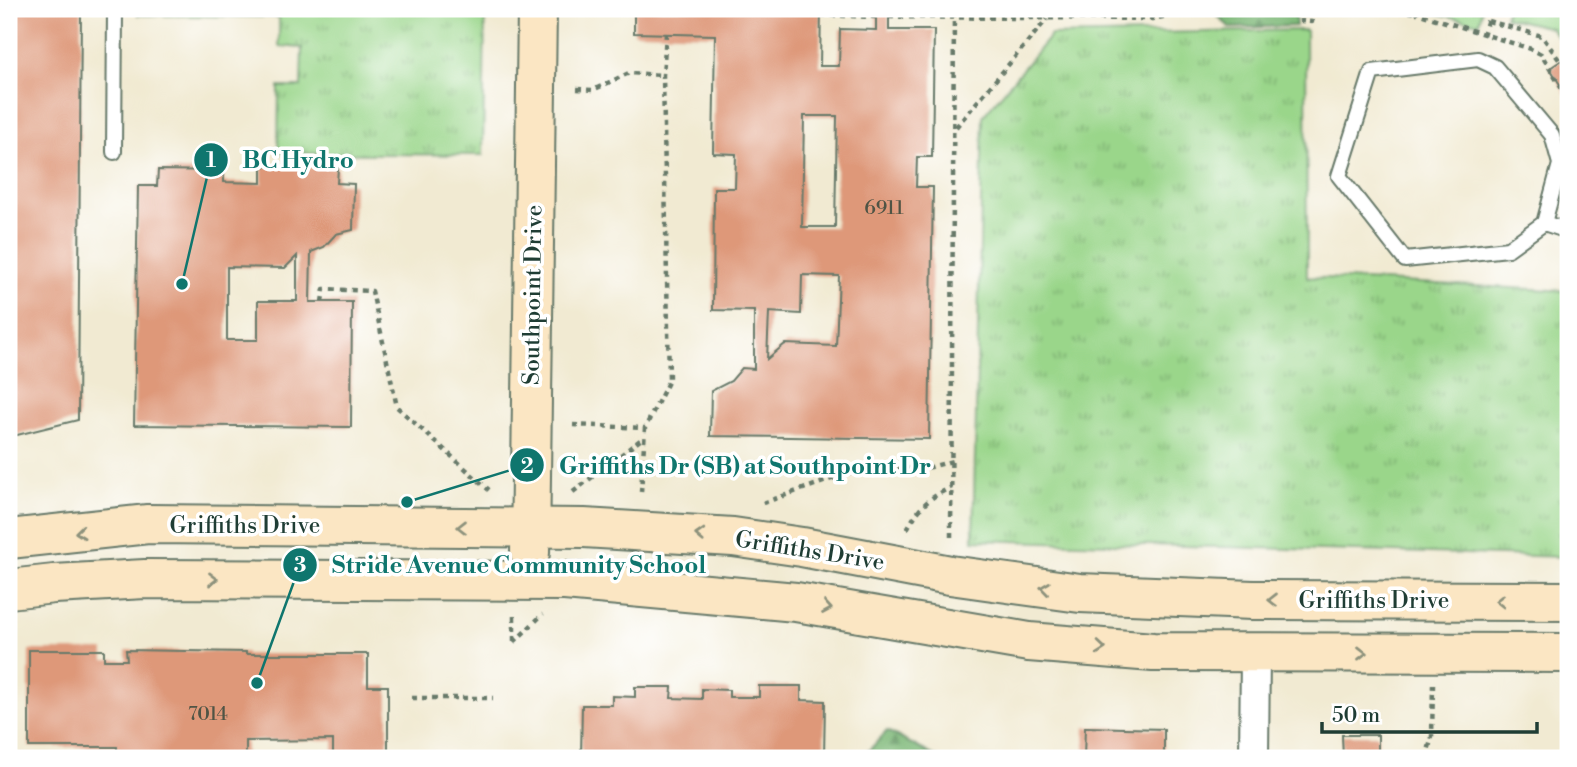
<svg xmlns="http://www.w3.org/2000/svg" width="1577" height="767" font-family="'Libre Bodoni',serif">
	<defs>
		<pattern id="grass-tufts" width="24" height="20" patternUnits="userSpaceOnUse" patternTransform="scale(1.75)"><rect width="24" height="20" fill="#9ad68a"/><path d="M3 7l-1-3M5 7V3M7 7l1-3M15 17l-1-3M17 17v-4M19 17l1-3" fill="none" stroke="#7daf72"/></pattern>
		<pattern id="forest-firs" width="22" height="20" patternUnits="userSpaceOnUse" patternTransform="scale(1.75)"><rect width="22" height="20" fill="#7bb776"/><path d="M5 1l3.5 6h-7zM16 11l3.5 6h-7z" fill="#649662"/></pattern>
	</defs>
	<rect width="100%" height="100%" fill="#fff"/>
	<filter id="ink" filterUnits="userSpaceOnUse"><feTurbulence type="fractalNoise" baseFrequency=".0143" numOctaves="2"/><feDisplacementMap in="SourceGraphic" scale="14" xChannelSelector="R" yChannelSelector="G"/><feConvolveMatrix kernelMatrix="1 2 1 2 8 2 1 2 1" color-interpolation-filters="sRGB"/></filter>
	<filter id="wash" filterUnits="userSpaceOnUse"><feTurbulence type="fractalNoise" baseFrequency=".00686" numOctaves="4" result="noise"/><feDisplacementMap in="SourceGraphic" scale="28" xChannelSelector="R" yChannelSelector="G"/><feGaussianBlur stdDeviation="1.57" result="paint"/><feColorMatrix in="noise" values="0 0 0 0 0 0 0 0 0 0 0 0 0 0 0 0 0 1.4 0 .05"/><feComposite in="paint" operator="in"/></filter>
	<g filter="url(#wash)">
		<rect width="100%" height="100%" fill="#f1ead2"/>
		<g fill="url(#grass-tufts)" stroke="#5c8a5f" stroke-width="2">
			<polygon points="139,9 485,9 483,155 278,153 279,87 301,87 302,48 279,46 279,17 138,15"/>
			<polygon points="1001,9 1169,9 1157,11"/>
			<polygon points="1306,30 1307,277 1568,291 1568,557 973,540 983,116 1051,35"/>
		</g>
		<g fill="url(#forest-firs)" stroke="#4d7a55" stroke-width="2">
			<polygon points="1242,9 1295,9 1296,26 1230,28 1218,16"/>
			<polygon points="887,731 938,758 862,758"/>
		</g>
		<g fill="#9ad68a" stroke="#5c8a5f" stroke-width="2">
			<polygon points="1416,9 1482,9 1479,23"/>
			<polygon points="1507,9 1568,9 1568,51 1551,28 1505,17"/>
		</g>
		<g id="blocks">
			<g fill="#de9879" fill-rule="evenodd">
				<polygon points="9,9 81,9 78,420 9,437"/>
				<path d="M634,9H821L820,66H839L840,29L876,30V9H889V30H934L932,157H917L916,187H933L929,439L710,436L711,391L731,381L742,368L754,369V311L713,310L714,188H735L736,154L713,153L715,35L634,33ZM804,116H837L835,227H802ZM802,275L839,276L836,346L785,344L767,359L769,312L801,314Z"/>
				<polygon points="1568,56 1568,98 1550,68"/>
				<path d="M262,166L338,168L337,183L354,184L353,230L336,234L324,247L311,252L310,302H352L351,427L134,425L138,186H157L158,170L224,171V182L262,183ZM297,256V301H258V340H227V267L285,268Z"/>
				<polygon points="29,650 104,650 104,660 127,660 126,650 246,652 246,654 368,654 368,686 388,686 388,758 333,758 333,740 246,741 246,758 117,758 117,747 29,747"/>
				<polygon points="759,686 801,686 801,700 825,701 824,758 581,758 582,705 612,705 612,696 635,697 635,687 672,687 671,698 702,699 702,689 729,690 729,697 759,697"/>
				<polygon points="1085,727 1164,729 1164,758 1084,758"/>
				<polygon points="1342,735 1378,735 1378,758 1343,758"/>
			</g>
		</g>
	</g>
	<g filter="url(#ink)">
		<use href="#blocks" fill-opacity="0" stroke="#687a6b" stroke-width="2"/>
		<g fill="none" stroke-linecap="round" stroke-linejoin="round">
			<defs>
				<g id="lane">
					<polygon points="1478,59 1495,67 1552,135 1560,164 1544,223 1508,249 1405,260 1339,176 1372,72"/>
					<polyline points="114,152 115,9"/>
					<polyline points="1544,223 1568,231"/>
				</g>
				<polyline id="street" points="1254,758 1255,653"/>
				<g id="secondary">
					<polyline points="9,539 148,524 584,528 733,537 802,547 950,575 1080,593 1253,600 1568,601"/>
					<polyline points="530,553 537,9"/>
					<polyline points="9,589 54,584 145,579 565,581 796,602 1029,642 1153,652 1568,653"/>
				</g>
			</defs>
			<use href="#lane" stroke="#687a6b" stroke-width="18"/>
			<use href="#street" stroke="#687a6b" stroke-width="32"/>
			<use href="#secondary" stroke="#687a6b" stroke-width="42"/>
			<g stroke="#687a6b" stroke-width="4.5" stroke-dasharray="5 5" stroke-linecap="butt">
				<polyline points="1301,9 1301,21 1312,22 1312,9"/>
				<polyline points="1389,9 1417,13"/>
				<polyline points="1417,9 1417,13 1531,49 1541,54 1568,99"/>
				<polyline points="821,15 876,17"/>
				<polyline points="889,17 1152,19 1205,9"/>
				<polyline points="1488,21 1542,36 1560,61"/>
				<polyline points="1483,35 1491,9"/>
				<polyline points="577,89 593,90 629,73 663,75"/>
				<polyline points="956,127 1047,19"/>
				<polyline points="322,302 324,289 372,291 397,407 489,490"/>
				<polyline points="573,425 645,428"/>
				<polyline points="573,492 644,437"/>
				<polyline points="641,492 645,428 669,380 663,75 666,34"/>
				<polyline points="763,503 852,472 931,467 952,461"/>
				<path d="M907,529C920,506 928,498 952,487"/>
				<polyline points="951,537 954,9"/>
				<polyline points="514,641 514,611"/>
				<polyline points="514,642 543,614"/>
				<polyline points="412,698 493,698"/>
				<polyline points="1426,758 1432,737 1433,684"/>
			</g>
			<use href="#lane" stroke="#fff" stroke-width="14"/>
			<use href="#street" stroke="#fff" stroke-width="28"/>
			<use href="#secondary" stroke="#fbe6c3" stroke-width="38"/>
		</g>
		<defs><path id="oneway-chevron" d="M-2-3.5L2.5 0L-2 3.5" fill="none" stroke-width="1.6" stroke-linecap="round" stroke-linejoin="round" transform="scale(1.75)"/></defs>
		<g stroke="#8d927c">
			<use href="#oneway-chevron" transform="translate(462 527) rotate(-180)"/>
			<use href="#oneway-chevron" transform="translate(80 532) rotate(174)"/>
			<use href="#oneway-chevron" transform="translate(700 535) rotate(-177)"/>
			<use href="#oneway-chevron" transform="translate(213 579)"/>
			<use href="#oneway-chevron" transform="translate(1045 588) rotate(-172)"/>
			<use href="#oneway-chevron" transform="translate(1273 600) rotate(-180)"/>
			<use href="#oneway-chevron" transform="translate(1500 601) rotate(-180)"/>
			<use href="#oneway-chevron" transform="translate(827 608) rotate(10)"/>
			<use href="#oneway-chevron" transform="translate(1101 648) rotate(5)"/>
			<use href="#oneway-chevron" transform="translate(1362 653)"/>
		</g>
	</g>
	<g text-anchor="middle" stroke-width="7" stroke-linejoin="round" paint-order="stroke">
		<g font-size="19" fill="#4f5445">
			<text x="884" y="214">6911</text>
			<text x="208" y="720">7014</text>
		</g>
		<g font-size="23" fill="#1f3d34" stroke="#fff">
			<text transform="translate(532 295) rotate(-89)" y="8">Southpoint Drive</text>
			<text x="245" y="533">Griffiths Drive</text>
			<text transform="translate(810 550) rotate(9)" y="8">Griffiths Drive</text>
			<text x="1374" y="608">Griffiths Drive</text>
		</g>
	</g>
	<path fill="none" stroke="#0f766e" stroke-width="2.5" d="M182 284L211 160M407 502L527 465M257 683L300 565"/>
	<g fill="#0f766e" stroke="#fff" stroke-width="2.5">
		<circle cx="182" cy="284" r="7"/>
		<circle cx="407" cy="502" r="7"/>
		<circle cx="257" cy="683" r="7"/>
		<circle cx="211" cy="160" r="18"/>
		<circle cx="527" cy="465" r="18"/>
		<circle cx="300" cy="565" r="18"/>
	</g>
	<g font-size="21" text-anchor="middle" font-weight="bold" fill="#fff">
		<text x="211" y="167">1</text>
		<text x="527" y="473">2</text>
		<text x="300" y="572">3</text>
	</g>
	<g font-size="24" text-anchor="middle" font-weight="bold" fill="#0f766e" stroke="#fff" stroke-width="7" stroke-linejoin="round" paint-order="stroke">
		<text x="298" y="168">BC Hydro</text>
		<text x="745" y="474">Griffiths Dr (SB) at Southpoint Dr</text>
		<text x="519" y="573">Stride Avenue Community School</text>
	</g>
	<rect width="1577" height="767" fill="none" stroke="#fff" stroke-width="35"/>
	<path d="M1322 722v10h215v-10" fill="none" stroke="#1f3d34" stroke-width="3.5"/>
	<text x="1332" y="722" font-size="21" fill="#1f3d34" stroke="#ffffff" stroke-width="5" paint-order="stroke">50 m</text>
</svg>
